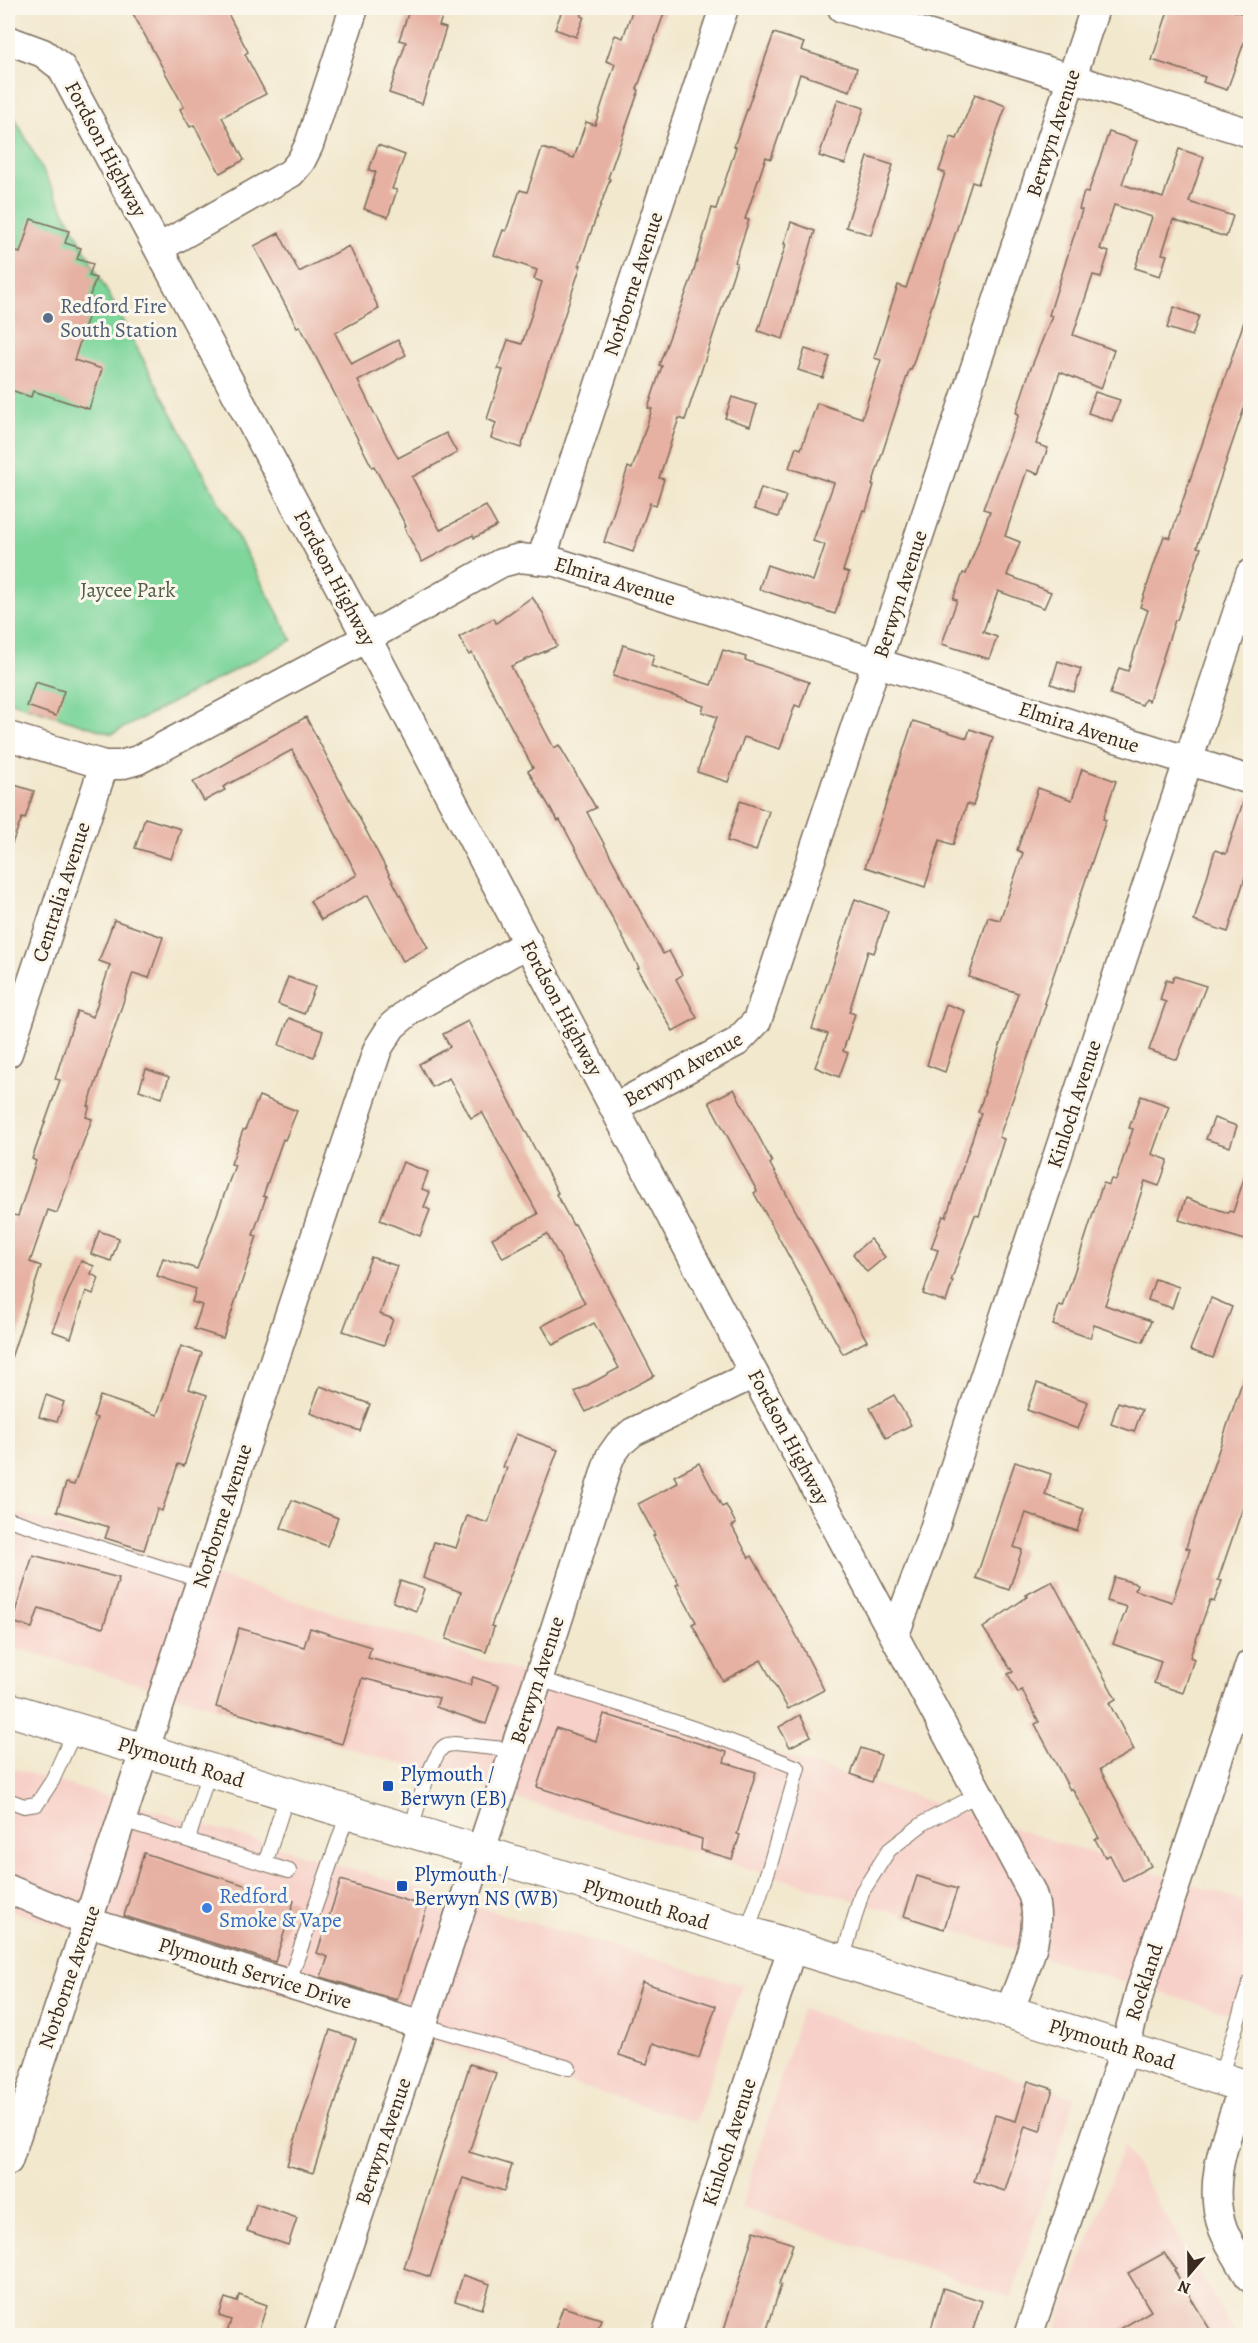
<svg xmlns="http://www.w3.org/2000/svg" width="1258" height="2343" font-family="Alegreya,serif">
	<rect width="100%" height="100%" fill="#fbf7ec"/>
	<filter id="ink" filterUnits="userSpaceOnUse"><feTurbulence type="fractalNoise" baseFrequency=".0167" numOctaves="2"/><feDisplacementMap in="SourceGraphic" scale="12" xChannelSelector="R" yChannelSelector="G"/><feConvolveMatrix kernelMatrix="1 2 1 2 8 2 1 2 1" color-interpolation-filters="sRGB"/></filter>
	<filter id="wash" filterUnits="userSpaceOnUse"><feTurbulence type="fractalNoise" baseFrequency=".008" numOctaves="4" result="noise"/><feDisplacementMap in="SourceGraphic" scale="24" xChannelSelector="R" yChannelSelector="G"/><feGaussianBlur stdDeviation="1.35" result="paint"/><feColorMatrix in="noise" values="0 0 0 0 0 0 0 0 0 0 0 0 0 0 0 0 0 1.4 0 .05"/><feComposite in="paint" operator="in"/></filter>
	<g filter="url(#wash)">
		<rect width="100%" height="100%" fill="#f2e8ce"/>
		<g fill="#f7d1c9">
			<polygon points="8,1510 1250,1903 1250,2020 8,1645"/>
			<polygon points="8,1767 742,1985 696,2122 8,1910"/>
			<polygon points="802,2009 1075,2098 1011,2298 741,2207"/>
			<polygon points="1124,2145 1236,2335 1053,2335"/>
		</g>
		<polygon fill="#7ed69b" stroke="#5c805c" stroke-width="1.5" points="14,116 292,640 112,734 8,701 8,135"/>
		<g id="blocks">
			<g fill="#e6b1a3">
				<polygon points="130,8 225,8 248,52 245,54 266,94 222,117 244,160 220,173 194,125 190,127 180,109 184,107"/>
				<polygon points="410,8 445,8 439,26 446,28 422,104 389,93 406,42 399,40"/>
				<polygon points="563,8 584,8 581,16 584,17 576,37 555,29"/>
				<polygon points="633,8 666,8 637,89 639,90 608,178 610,179 579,265 581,265 521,448 491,438 496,423 487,419 503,370 498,369 508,340 522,344 542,282 534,279 537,270 494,255 503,230 506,231 520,190 527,192 542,148 574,158 586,122 595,125 615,64 606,61 615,35 623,38"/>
				<polygon points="1169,8 1225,8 1251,16 1251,23 1227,90 1203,82 1205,77 1152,60"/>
				<polygon points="774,33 804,43 801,50 857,68 850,91 800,74 771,159 766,157 745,219 749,220 735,262 737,263 685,420 679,418 659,478 664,479 656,505 650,503 633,552 604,542 628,467 632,469 652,409 648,408 662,366 659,365 692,277 712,208 716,209 736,147 734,146 743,121"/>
				<polygon points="975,94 1006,106 978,184 972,182 911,370 909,370 872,485 874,485 866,511 863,510 843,571 849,573 835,614 759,589 767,565 813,581 825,545 813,541 834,483 789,468 796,447 801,449 817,403 862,418 881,360 874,358 898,285 906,288 945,173 939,171 951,137 957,139"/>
				<polygon points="838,99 864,108 845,164 819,156"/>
				<polygon points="1109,132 1137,141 1122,184 1163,198 1179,149 1204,157 1189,202 1233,216 1226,237 1173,220 1162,254 1167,255 1160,276 1135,268 1152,217 1114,205 1100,249 1109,252 1101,277 1093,275 1073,335 1114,350 1101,389 1060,372 1036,444 1048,448 1038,474 1027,470 1005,536 1020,542 1007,575 1051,592 1044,608 998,591 983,632 997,637 989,659 942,644 957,600 953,599 963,573 966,574 990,511 983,509 1019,414 1016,413 1029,373 1052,316 1049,315 1082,210 1079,209 1084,192 1088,193"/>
				<polygon points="378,145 405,155 392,189 397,190 388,217 364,209 376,172 369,170"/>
				<polygon points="868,157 893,165 871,235 846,227"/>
				<polygon points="31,219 69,231 65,243 81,248 77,259 93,264 89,276 96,278 89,298 94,299 74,360 102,369 89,409 33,391 31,397 8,389 8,262 11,250 20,253"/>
				<polygon points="791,222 815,231 783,339 758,331 786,244 784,244"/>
				<polygon points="279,233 299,272 349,246 379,309 335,333 351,364 398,340 406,355 358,381 371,407 398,458 446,433 457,453 412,477 440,530 486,506 497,526 474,538 473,535 422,562 404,527 406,526 374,466 372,467 300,326 297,327 254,246"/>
				<polygon points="1174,307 1199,316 1192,336 1167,328"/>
				<polygon points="1247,313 1251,314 1251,388 1197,547 1201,548 1185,594 1186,594 1177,620 1175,620 1149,701 1145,699 1142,705 1110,694 1119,668 1128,671 1148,610 1140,607 1155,562 1164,536 1170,538"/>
				<polygon points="805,349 830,357 823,378 798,370"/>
				<polygon points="1095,392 1120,400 1112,421 1088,413"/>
				<polygon points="732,397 757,405 750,426 725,418"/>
				<polygon points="761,488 786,496 778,517 754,509"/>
				<polygon points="532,597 543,613 557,646 511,666 554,748 559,745 596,808 587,812 663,954 669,951 682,975 676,979 697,1018 673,1031 637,969 639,968 560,820 558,821 528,771 533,768 472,653 469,655 459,637 494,618 496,623"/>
				<polygon points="623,645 654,655 651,666 711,685 723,650 746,657 745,660 809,682 800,707 795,705 780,749 744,737 728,782 697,772 717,717 702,712 704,706 613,676"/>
				<polygon points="1058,661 1081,669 1074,692 1051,684"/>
				<polygon points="35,682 64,691 56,716 27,706"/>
				<polygon points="306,717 428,948 403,961 368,895 321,920 310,901 357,875 292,750 223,787 225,790 204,801 193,782 234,759 233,757"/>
				<polygon points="913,721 967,738 970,729 993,737 973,806 967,804 953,845 940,840 925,887 865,867"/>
				<polygon points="1082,769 1116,781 1103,819 1106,820 1044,1003 1046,1004 1033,1043 999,1137 1004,1139 990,1183 979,1216 975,1215 951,1281 953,1281 946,1302 923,1294 938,1250 931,1248 943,1216 946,1217 981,1113 978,1112 985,1092 984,1092 1018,993 969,977 988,917 1000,920 1023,853 1017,850 1038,788 1072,800"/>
				<polygon points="8,783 34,791 25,819 22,818 9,851"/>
				<polygon points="1245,796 1251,796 1251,858 1228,932 1194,921 1215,850 1226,854"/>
				<polygon points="740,801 769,811 756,851 727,841"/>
				<polygon points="145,818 181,829 171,859 135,848"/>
				<polygon points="855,899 888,911 874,953 868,951 849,1012 855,1014 843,1051 848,1053 839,1077 815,1067 828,1034 812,1029"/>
				<polygon points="114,920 163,937 149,978 133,973 88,1106 90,1106 86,1117 92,1119 57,1213 48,1210 30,1262 41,1266 11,1358 8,1357 8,1232 13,1215 18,1216 36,1161 32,1159 60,1080 55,1079 77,1011 93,1017 110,965 99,961"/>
				<polygon points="1174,976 1206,986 1177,1060 1149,1050 1166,1002 1160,1000 1166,980 1172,982"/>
				<polygon points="288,977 315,987 304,1014 278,1004"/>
				<polygon points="946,1004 965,1011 945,1072 927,1065"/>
				<polygon points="289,1018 323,1031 314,1057 279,1045"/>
				<polygon points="468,1021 558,1193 556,1194 573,1225 575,1224 654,1376 586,1412 575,1392 619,1368 594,1323 553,1345 542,1326 585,1303 547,1234 503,1258 492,1238 538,1214 482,1112 471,1118 449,1078 432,1087 419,1064 450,1047 443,1034"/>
				<polygon points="146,1069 169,1077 162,1098 139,1090"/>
				<polygon points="734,1089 772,1162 770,1164 867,1341 843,1354 754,1193 757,1191 709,1102"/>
				<polygon points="259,1096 297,1111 285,1140 283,1139 263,1196 266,1197 253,1235 257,1236 223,1338 194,1329 202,1305 192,1302 196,1289 157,1276 163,1258 197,1269 235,1165 231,1164 243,1130 245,1130"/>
				<polygon points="1141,1096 1169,1106 1152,1154 1168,1160 1159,1186 1145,1181 1105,1305 1151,1321 1143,1342 1094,1325 1090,1338 1053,1325 1059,1306 1063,1307 1103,1183 1109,1185 1111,1179 1116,1180 1133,1129 1129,1128"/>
				<polygon points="1214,1118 1237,1126 1230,1147 1206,1139"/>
				<polygon points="403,1162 428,1172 422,1189 430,1192 424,1207 430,1210 420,1236 380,1220"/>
				<polygon points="1247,1170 1251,1171 1251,1225 1245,1240 1179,1220 1186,1198 1228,1213 1229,1211 1233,1212"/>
				<polygon points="99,1231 119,1238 111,1261 91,1254"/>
				<polygon points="870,1239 885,1257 867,1272 853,1254"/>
				<polygon points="371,1257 397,1266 380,1314 393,1319 384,1345 343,1331"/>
				<polygon points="81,1261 94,1266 91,1274 99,1278 93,1294 86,1291 71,1338 52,1331"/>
				<polygon points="1155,1279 1179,1287 1172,1308 1148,1300"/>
				<polygon points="1211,1298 1232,1307 1213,1358 1190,1350"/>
				<polygon points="181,1346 202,1353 189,1389 207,1395 184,1466 178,1464 162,1511 157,1509 144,1550 105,1538 109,1527 57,1511 66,1483 74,1485 97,1418 93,1417 100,1396 157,1415"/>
				<polygon points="1248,1365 1251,1365 1251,1484 1218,1580 1222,1581 1214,1602 1210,1600 1190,1657 1194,1659 1183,1693 1154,1683 1161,1661 1113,1644 1127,1607 1107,1601 1114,1577 1137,1584 1135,1590 1172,1602 1190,1549 1186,1548 1192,1528"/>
				<polygon points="1037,1383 1088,1402 1078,1429 1027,1410"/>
				<polygon points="320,1386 370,1404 360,1431 310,1413"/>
				<polygon points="46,1395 64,1402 57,1422 39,1417"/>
				<polygon points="894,1395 911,1425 886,1438 870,1408"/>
				<polygon points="1118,1402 1142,1410 1134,1432 1111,1424"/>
				<polygon points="516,1434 558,1450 491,1626 494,1627 486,1652 446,1639 461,1592 423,1578 434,1542 456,1548 467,1516 488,1523 507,1468 503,1467"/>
				<polygon points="1015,1462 1051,1474 1045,1495 1084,1509 1077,1531 1026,1513 1014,1547 1022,1550 1009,1590 976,1578"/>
				<polygon points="699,1463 722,1507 726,1505 736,1524 732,1526 749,1558 752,1556 793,1629 824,1690 788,1709 761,1660 723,1681 692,1624 696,1622 676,1585 679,1584 653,1536 655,1535 638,1504 678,1483 674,1476"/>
				<polygon points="292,1500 338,1518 327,1546 281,1528"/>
				<polygon points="33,1555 119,1578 103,1628 39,1608 32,1628 12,1622"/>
				<polygon points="400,1581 424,1589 416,1611 393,1602"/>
				<polygon points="1052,1581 1116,1699 1109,1703 1134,1750 1100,1769 1151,1866 1123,1881 1110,1855 1105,1857 1095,1839 1099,1838 1072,1788 1070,1790 1035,1724 1039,1722 1022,1690 1018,1693 1008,1674 1013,1672 983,1628 1028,1596 1026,1595"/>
				<polygon points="239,1628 304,1647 310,1628 371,1647 368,1658 470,1685 473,1677 499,1686 486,1724 436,1707 439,1698 362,1678 342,1744 216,1707"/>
				<polygon points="604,1714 727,1752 724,1762 756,1772 737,1834 740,1835 732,1859 701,1850 702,1839 537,1787 556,1728 596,1741"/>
				<polygon points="800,1715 811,1736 790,1747 779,1727"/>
				<polygon points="861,1748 881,1755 872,1782 851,1774"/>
				<polygon points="144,1853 294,1901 275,1962 124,1916"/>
				<polygon points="917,1876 957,1889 944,1929 904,1916"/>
				<polygon points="341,1880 427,1907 397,2000 321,1977 328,1957 317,1953"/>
				<polygon points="642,1982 716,2006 699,2058 653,2043 647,2064 619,2055"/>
				<polygon points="330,2030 356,2039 313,2173 287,2165"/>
				<polygon points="470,2064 496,2073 469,2152 512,2165 504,2191 463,2178 430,2277 404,2268"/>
				<polygon points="1028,2081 1053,2089 1040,2131 1025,2126 1005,2191 974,2181 995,2115 1016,2121"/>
				<polygon points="256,2204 297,2218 288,2245 247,2231"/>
				<polygon points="754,2231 793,2244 779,2284 781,2285 765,2336 722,2336"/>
				<polygon points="1164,2253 1176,2269 1174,2270 1214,2336 1108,2336 1151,2311 1128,2273"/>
				<polygon points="463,2275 490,2284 482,2309 455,2301"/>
				<polygon points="943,2288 982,2301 971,2336 929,2336"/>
				<polygon points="239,2295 267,2305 257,2336 226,2336 231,2320 219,2316 225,2298 237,2302"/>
				<polygon points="563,2307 601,2319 596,2336 553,2336"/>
			</g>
		</g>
	</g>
	<g filter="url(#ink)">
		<use href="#blocks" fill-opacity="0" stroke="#7b6c5c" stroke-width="1.5"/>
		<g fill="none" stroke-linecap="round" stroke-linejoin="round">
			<defs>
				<g id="lane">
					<polyline points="8,1519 201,1580"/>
					<path d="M538,1679C628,1706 711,1732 798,1768L770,1865L747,1932"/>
					<polyline points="8,1800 24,1806 37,1804 52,1781 75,1730"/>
					<polyline points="122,1820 289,1871"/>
					<path d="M410,1832C415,1816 432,1752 445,1746C448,1744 451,1745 454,1744L514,1750"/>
					<polyline points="188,1840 209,1771"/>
					<polyline points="265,1864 287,1795"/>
					<polyline points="842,1961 862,1892 889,1850 925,1822 979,1794"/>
					<polyline points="288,1984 348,1813"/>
					<polyline points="422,2025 569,2068"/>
					<polyline points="1220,2078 1250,1982"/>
				</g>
				<g id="street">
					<polyline points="842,8 1250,133"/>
					<path d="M8,40L43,53L61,67L353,612L754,1374L1031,1891C1047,1930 1022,1975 1009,2012"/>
					<polyline points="159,248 291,173 301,161 309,145 354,8"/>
					<polyline points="541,560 724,8"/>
					<polyline points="8,736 104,765 120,765 138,760 367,638 501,563 520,558 556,562 1250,780"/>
					<polyline points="8,1053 104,765"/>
					<polyline points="615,1107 737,1042 757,1021 1095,8"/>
					<polyline points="895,1634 932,1535 1250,574"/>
					<polyline points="8,1889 88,1922 422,2025"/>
					<path d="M1243,2086C1229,2131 1205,2182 1223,2229C1230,2247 1241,2262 1250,2278"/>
					<polyline points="8,2161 378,1048 392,1026 412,1009 528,943"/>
					<polyline points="318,2336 555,1629 610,1457 620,1443 633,1432 754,1374"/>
					<polyline points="666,2336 792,1948"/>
					<polyline points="1028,2336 1125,2048 1140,1991 1250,1664"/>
				</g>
				<polyline id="secondary" points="8,1709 1009,2012 1250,2088"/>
			</defs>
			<use href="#lane" stroke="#7b6c5c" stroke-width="16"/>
			<use href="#street" stroke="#7b6c5c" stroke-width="31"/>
			<use href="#secondary" stroke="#7b6c5c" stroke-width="35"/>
			<use href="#lane" stroke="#fff" stroke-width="14"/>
			<use href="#street" stroke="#fff" stroke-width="28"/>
			<use href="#secondary" stroke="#fff" stroke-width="33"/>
		</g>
	</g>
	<circle fill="#5c6f8a" stroke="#fbf7ec" stroke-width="2" cx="48" cy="318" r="6"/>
	<g fill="#1a4fb4" stroke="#fbf7ec" stroke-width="2">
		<rect x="382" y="1780" width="12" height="12" rx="3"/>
		<rect x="396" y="1880" width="12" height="12" rx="3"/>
	</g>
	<circle fill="#3f7fe0" stroke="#fbf7ec" stroke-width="2" cx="207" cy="1908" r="6"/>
	<g text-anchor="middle" stroke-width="6" stroke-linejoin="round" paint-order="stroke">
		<g font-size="21" fill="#3b2a1e" stroke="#fbf7ec">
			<text transform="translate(1053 133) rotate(-72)" y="7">Berwyn Avenue</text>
			<text transform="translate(106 149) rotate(62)" y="7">Fordson Highway</text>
			<text transform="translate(633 284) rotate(-72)" y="7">Norborne Avenue</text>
			<text transform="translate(335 578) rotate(62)" y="7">Fordson Highway</text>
			<text transform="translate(615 581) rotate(17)" y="7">Elmira Avenue</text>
			<text transform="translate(900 594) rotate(-72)" y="7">Berwyn Avenue</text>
			<text transform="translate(1079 727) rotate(18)" y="7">Elmira Avenue</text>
			<text transform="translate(61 892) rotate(-72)" y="7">Centralia Avenue</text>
			<text transform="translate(562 1008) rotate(62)" y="7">Fordson Highway</text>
			<text transform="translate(683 1069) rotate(-29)" y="7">Berwyn Avenue</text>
			<text transform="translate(1074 1104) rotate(-72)" y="7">Kinloch Avenue</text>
			<text transform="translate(789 1437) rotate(62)" y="7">Fordson Highway</text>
			<text transform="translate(222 1516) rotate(-72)" y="7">Norborne Avenue</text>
			<text transform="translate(537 1680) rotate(-72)" y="7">Berwyn Avenue</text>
			<text transform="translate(181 1762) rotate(17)" y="7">Plymouth Road</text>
			<text transform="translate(646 1904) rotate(17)" y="7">Plymouth Road</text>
			<text transform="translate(255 1973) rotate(17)" y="7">Plymouth Service Drive</text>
			<text transform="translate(69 1977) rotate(-71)" y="7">Norborne Avenue</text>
			<text transform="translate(1144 1982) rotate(-72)" y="7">Rockland</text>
			<text transform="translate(1112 2044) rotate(17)" y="7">Plymouth Road</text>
			<text transform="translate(383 2141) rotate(-71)" y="7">Berwyn Avenue</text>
			<text transform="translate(729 2142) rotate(-72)" y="7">Kinloch Avenue</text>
		</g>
		<g font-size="21" fill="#4e5e75" stroke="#fbf7ec" text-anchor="start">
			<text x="60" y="313">Redford Fire<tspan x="60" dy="24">South Station</tspan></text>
		</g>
		<g font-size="21" fill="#4f5e44" stroke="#fbf7ec">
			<text x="128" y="597">Jaycee Park</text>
		</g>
		<g font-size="21" fill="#164399" stroke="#fbf7ec" text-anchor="start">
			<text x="400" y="1781">Plymouth /<tspan x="400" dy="24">Berwyn (EB)</tspan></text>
			<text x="414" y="1881">Plymouth /<tspan x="414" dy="24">Berwyn NS (WB)</tspan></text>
		</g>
		<g font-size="21" fill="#366cbe" stroke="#fbf7ec" text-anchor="start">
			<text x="219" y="1903">Redford<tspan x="219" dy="24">Smoke &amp; Vape</tspan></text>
		</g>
	</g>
	<rect width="1258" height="2343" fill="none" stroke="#fbf7ec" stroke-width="30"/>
	<g transform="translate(1189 2274) rotate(200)" stroke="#fbf7ec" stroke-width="4.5" paint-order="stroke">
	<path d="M0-4.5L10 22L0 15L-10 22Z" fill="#3b2a1e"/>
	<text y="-9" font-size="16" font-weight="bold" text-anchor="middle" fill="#3b2a1e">N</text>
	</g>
</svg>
